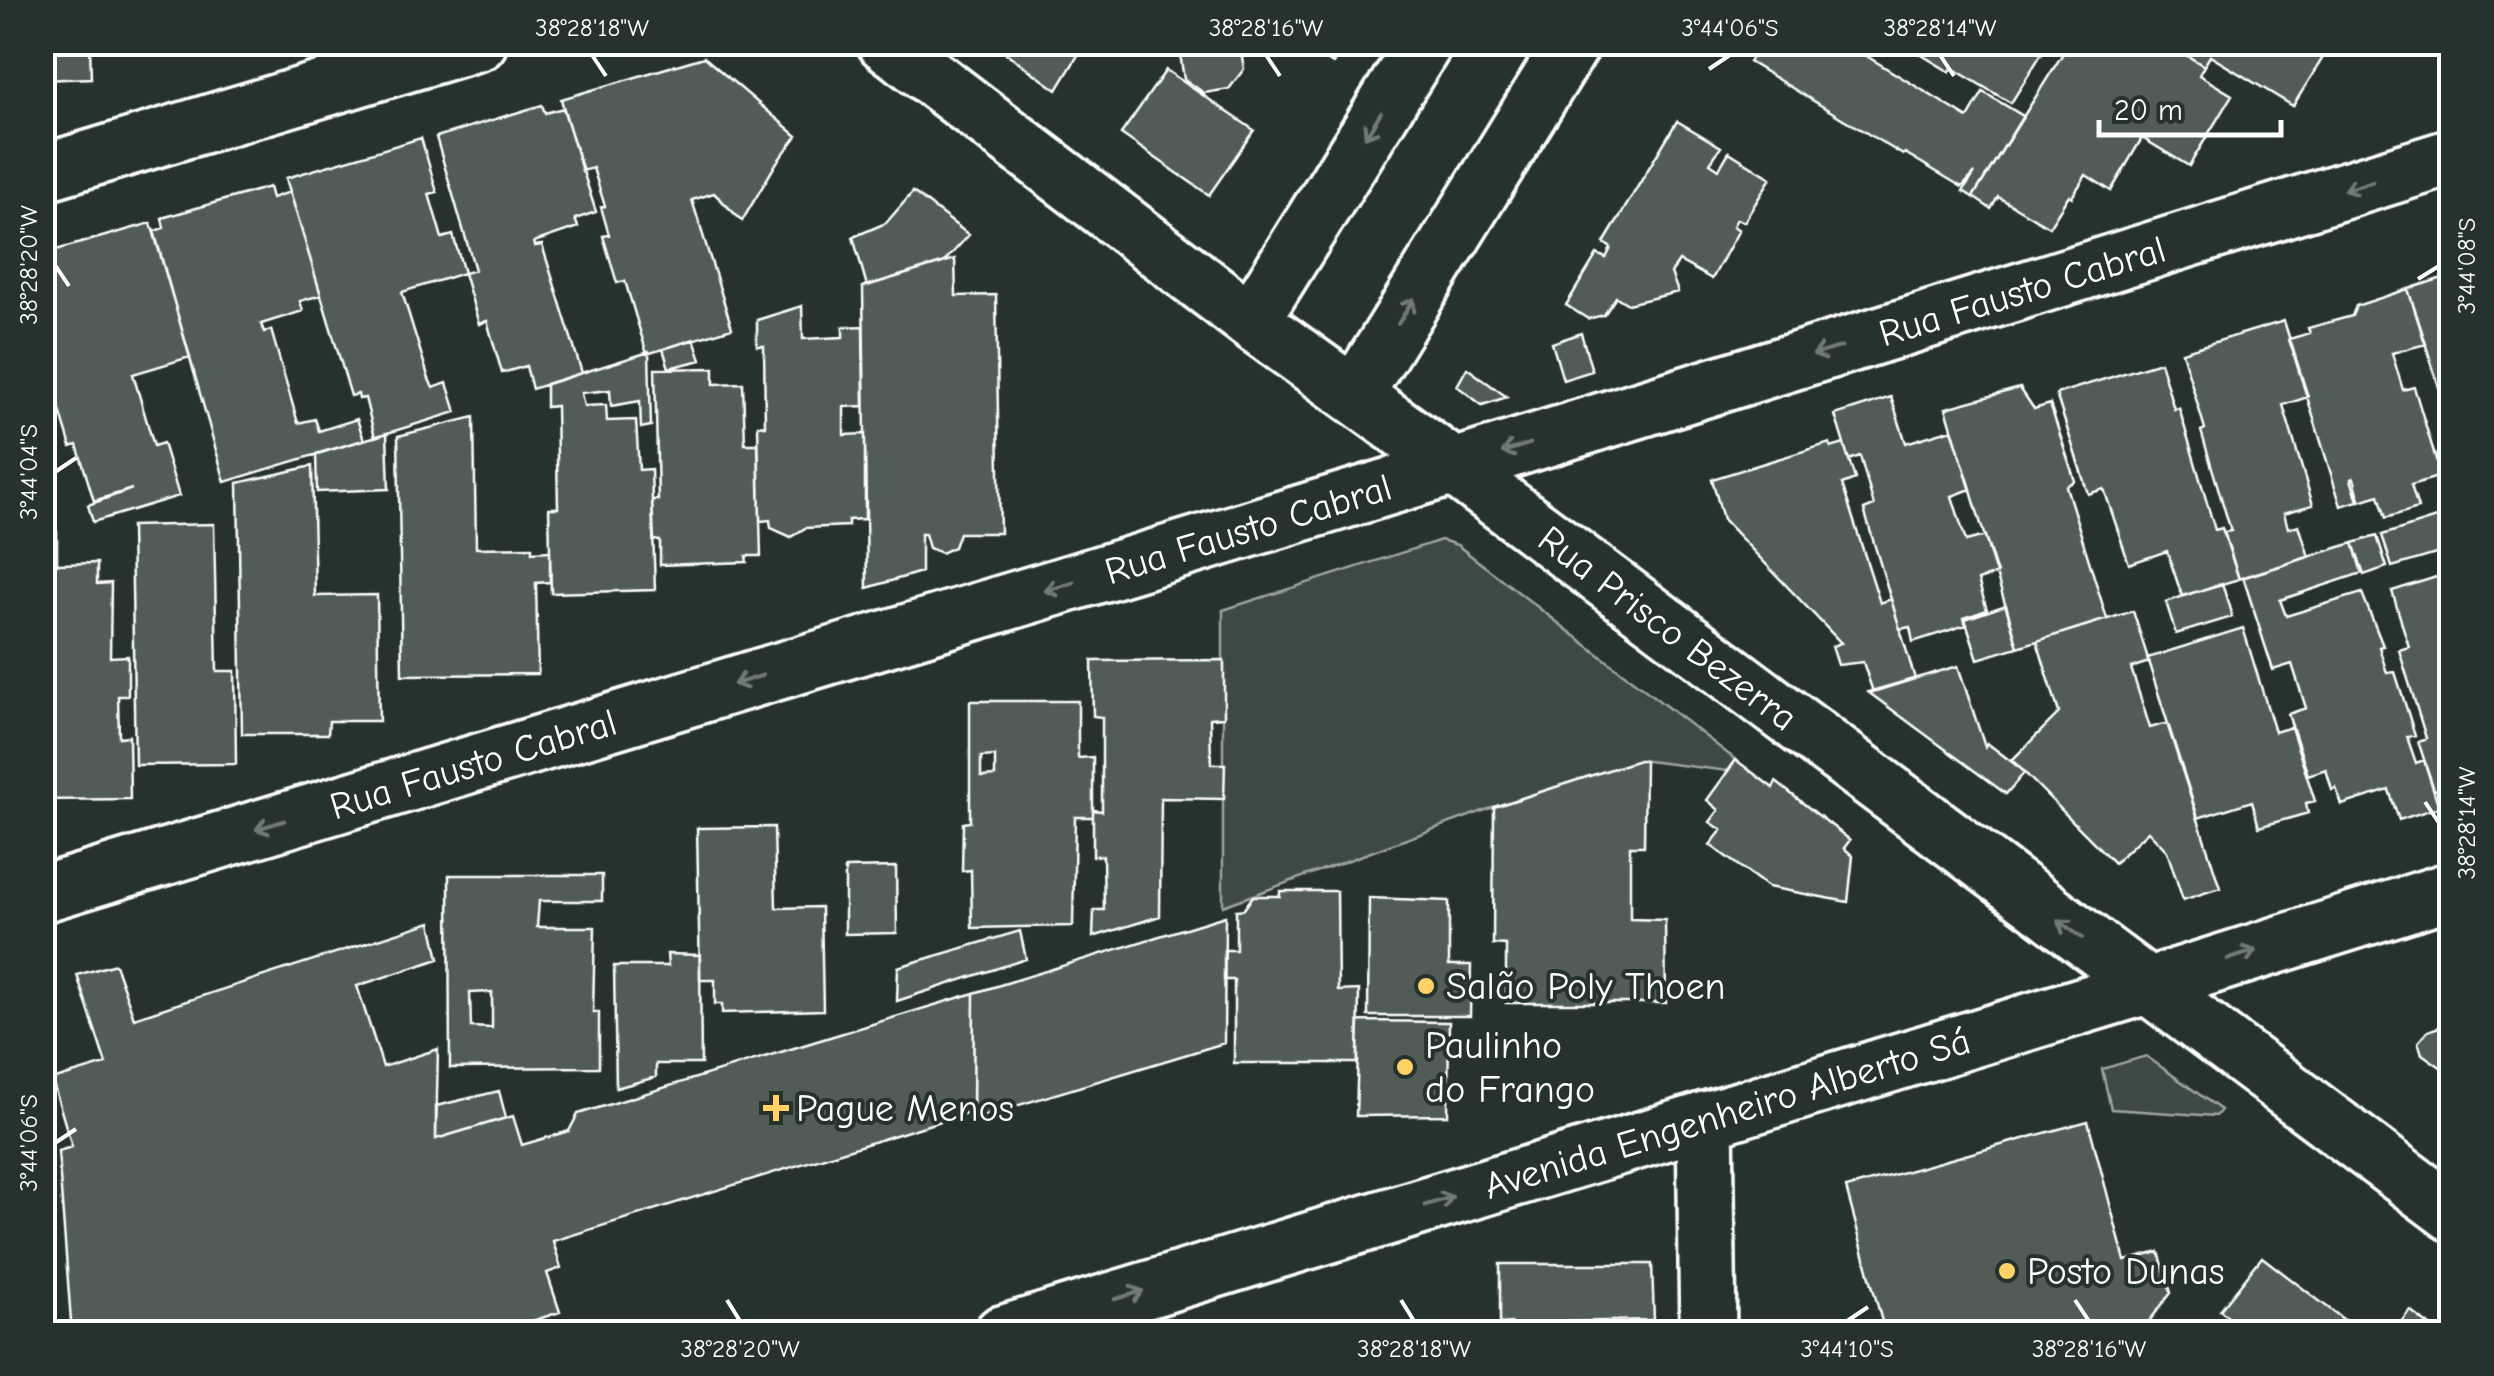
<svg xmlns="http://www.w3.org/2000/svg" width="2494" height="1376" viewBox="0 0 2494 1376" font-family="'Comic Neue',sans-serif">
<style>
.green{fill:#3e4944;stroke:#9ea4a2;stroke-width:2.5}
.building{fill:#515c57;stroke:#fff;stroke-width:2.5;fill-rule:evenodd}
.lines{fill:none;stroke-linecap:round;stroke-linejoin:round}
.minor-casing{stroke:#fff;stroke-width:62}
.major-casing{stroke:#fff;stroke-width:62}
.minor{stroke:#26332d;stroke-width:55}
.major{stroke:#26332d;stroke-width:55}
.oneway{stroke:#727a76}
.ticks{fill:none;stroke:#fff;stroke-width:4}
.poi-dot{fill:#ffd166;stroke:#26332d;stroke-width:4}
.labels{text-anchor:middle;stroke-width:8;stroke-linejoin:round;paint-order:stroke}
.street-label{font-size:38px;fill:#fff;stroke:#26332d}
.poi-label{font-size:38px;fill:#fff;stroke:#26332d;text-anchor:start}
.neatline{fill:none;stroke:#fff;stroke-width:4}
.ticks-label{font-size:25px;text-anchor:middle;fill:#fff}
</style>
<rect width="100%" height="100%" fill="#26332d"/>
<filter id="ink" filterUnits="userSpaceOnUse"><feTurbulence type="fractalNoise" baseFrequency=".01" numOctaves="2"/><feDisplacementMap in="SourceGraphic" scale="20" xChannelSelector="R" yChannelSelector="G"/><feConvolveMatrix kernelMatrix="1 2 1 2 8 2 1 2 1" color-interpolation-filters="sRGB"/></filter>
<g filter="url(#ink)">
<path class="green" d="M1441,540l16,5 279,215 -8,11 -89,-11 -145,47 -271,99v-296z
M2146,1056l75,54 -5,6 -105,-7 -9,-40z"/>
<path class="building" d="M42,42h78v3h-30l1,33 -49,2z
M120,42h81v4l-82,1z
M1002,42h84l-29,48 -58,-42z
M1188,42l52,2 4,25 -15,20 -25,4 -20,-14 -4,-25z
M1298,42h48l-13,22z
M1761,42h94l3,3 -3,4 113,69 15,-26 40,24 -50,81 -10,-6 12,-18 -13,14 -57,-34 -2,2 -154,-93z
M1900,42h124l18,11 -31,50 -59,-35 -2,4z
M2070,42h95l39,24 -5,9 33,20 -43,71 -47,-28 -31,53 -25,-16 -14,22 -3,-2 -20,32 -51,-30 -7,12 -18,-12z
M2165,42h137l22,14 -31,50 -83,-50 -6,10z
M704,57l93,79 -20,26 -35,59 -28,-28 -22,7 40,128 -85,26 -22,-73 -8,2 -14,-47 6,-1 -8,-28 4,-1 -12,-38 -11,3 -21,-72z
M1166,70l88,60 -45,65 -88,-61z
M542,105l3,8 18,-5 33,104 -21,7 3,8 -44,15 1,4 7,-1 40,128 -50,16 -6,-23 -24,7 -15,-52 -8,3 -15,-51 11,-3 -39,-133z
M1677,121l44,26 -11,16 9,6 10,-17 42,26 -27,44 -7,-3 -4,7 6,4 -27,49 -33,-18 -8,12 7,19 -50,12 -12,-7 -12,18 -16,4 -22,-14 31,-51 9,4 5,-10 -7,-5z
M421,138l16,54 -8,2 13,44 11,-3 11,38 -62,19 27,87 4,9 14,-5 9,29 -81,25 -10,-39 -6,1 -1,-5 -7,2 -65,-218z
M269,187l3,11 18,-6 31,103 -21,6 3,10 -42,13 3,8 7,-2 27,93 17,-4 4,12 38,-12 7,21 -139,42 -71,-251 10,-3 -2,-10z
M913,192l56,43 -26,28 -76,23 -14,-49 33,-14z
M151,223l39,134 -57,17 21,72 9,-3 16,53 -86,26 -5,-17 44,-16 -38,12 -17,-56 -6,2 -29,-97v-96z
M955,259l1,37 40,-1 4,238h-41l-5,14 -13,6 -12,-5 -4,-14h-4v38l-54,16 -4,-301z
M2452,275v153l-44,-139z
M2408,289l18,55 -34,9 11,37 11,-3 27,89 -30,9 7,23 -32,10 -7,-23 -19,6 -6,-23 -3,1 7,22 -17,5 -52,-167 21,-6 -2,-5 44,-12 4,-10z
M802,306l1,33 40,-2v-10l20,-1 1,80 -20,1v28l21,-1v85l-17,1v6l-43,2 -14,9 -20,-9 -1,-8 -10,1 -2,-96 7,1 -1,-80h-7v-26z
M2284,321l24,76 -25,8 30,100 -29,8 4,15 11,-3 10,32 -70,22 -15,-47 7,-1 -30,-100 4,-2 -23,-77z
M1581,333l11,38 -29,9 -11,-37z
M694,339l7,21 -32,8 -6,-19z
M649,352l2,74 -10,2 -1,-27 -29,5 -1,-16 -29,3 3,13 22,-1 1,16 29,-1 3,50 12,-1 4,121 -104,3 -2,-85h9l-2,-102 -10,1v-23z
M2160,362l14,47 5,-1 36,122 7,-2 17,51 -57,17 -15,-45 -38,13 -25,-75 -16,5 -32,-100z
M714,368v16l29,-1 2,61h13l3,112h-15l1,6 -87,3v-24l-6,-1 -2,-40h6l-3,-131z
M1467,368l40,29 -25,8 -25,-19z
M2020,388l14,21 16,-5 25,77 -9,5 41,133 -89,28 -72,-239z
M1891,397l15,46 46,-14 19,60 -19,7 14,45 19,-5 12,38 -19,6 9,30 -23,8 2,7 -53,17 -3,-15 -10,2 -36,-119 10,-4 -14,-50 -11,4 -14,-45z
M474,417l2,131 56,-1v5l18,-1v31l-14,1 2,91 -136,1 -4,-239z
M387,433l2,56 -72,3 -1,-38z
M1830,443l1,5 13,-4 11,35 -13,5 38,119 11,-4 24,80 -42,13 -10,-30 -25,3 -6,-19 9,-3 -118,-124 -11,-40z
M312,466l3,130 62,-1 2,126h-50l-1,13h-86l-4,-251z
M2439,517l11,33 -58,17 -10,-32z
M214,524l3,147h18l1,93 -101,1 -4,-239z
M57,533v31l40,-1v21l14,-1 -1,74 18,-1v40h-10l1,41 10,-1 1,63 -88,1v-263z
M2377,536l10,31 -23,8 -11,-32z
M2353,543l9,30 -82,27 6,16 76,-23 21,53 -4,1 8,26 8,-1 20,63 -8,2 9,26 8,-3 15,47 -40,13 -10,-30 -47,15 -6,-17 -4,2 -6,-21 -18,6 -20,-61 18,-6 -14,-44 -19,6 -30,-93z
M2452,572v213l-18,5 -16,-49 8,-3 -27,-88 10,-3 -17,-56z
M2222,583l10,34 -56,17 -10,-32z
M2006,605l12,42 -40,12 -13,-40z
M2133,611l16,51 -18,6 19,60 17,-5 53,165 -37,12 -16,-49 -19,-20 -34,32 -102,-103 47,-47 -22,-72z
M2243,628l32,104 16,-5 24,74 -9,2 2,10 -49,14 -7,-26 -54,17 -51,-160z
M1224,660v57l-14,1 1,46h14l-1,35 -63,-1 -1,118 -67,21 1,-27h10l-1,-54h-10v-46l9,1v-94l-9,-1 -1,-55z
M1958,666l27,81 2,-4 38,29 -19,22 -138,-102z
M970,701h108v57l15,-1v60h-18l-2,109 -101,2 -1,-58 -9,1 1,-48 7,-1zM995,756v20l-14,1v-20z
M1639,760h6l-1,86h-14v73l35,1 1,83h-160v-58l-13,-1 1,-137z
M1736,760l37,28 3,-6 74,58 -6,8 9,8 -5,46 -80,-15 -58,-42 12,-15 -12,-8 9,-12 -12,-10z
M774,827l2,81 45,-1 2,103 -101,3v-9h-7v-24h-15l-3,-152z
M896,867l1,66 -52,1v-66z
M449,875h153v26h-63l-2,26h58l-2,85h6v55l-149,1zM492,992v36l-21,-1 -1,-34z
M1280,891h57l1,100 21,-1 -1,73h-124v-83h-10v-30h12v-40l8,-1 9,-13h27z
M1369,898l80,3v64h22l-1,51h-102z
M1225,916l-1,127 -251,76 1,-126z
M431,922l8,37 -82,27 26,81 55,-18 -2,90 77,-23 9,29 47,-14 9,-17 396,-121 -1,118 -420,130 8,27 -14,5 13,39 -68,22h-420l-14,-183 14,-4 -20,-67 54,-16 -29,-89 38,-11 19,54z
M1020,931l6,28 -129,42 1,-34z
M667,954l33,1 1,109h-45v13l-40,11 -2,-122h54z
M1359,1021l90,1 -1,93 -92,1z
M2452,1022v53l-30,-21 -4,-12 10,-11z
M499,1091l7,27 -70,21v-33z
M2088,1121l37,140 34,-9 12,41 -31,40 -275,1 19,-5 -38,-141z
M2262,1257l94,72 -4,5h-102l-30,-24z
M1500,1264h152l2,56 -91,2v12h-52v-11l-11,1z
M2410,1310l30,24h-48z"/>
<g class="lines">
<defs>
<path id="minor" d="M885,42l366,279 203,146 998,746
M42,173l437,-131
M1251,321l174,-279
M1355,394l218,-352
M42,894l1412,-427 998,-310
M1705,1120l3,214"/>
<path id="major" d="M1002,1334l1148,-349 302,-95"/>
</defs>
<use href="#minor" class="minor-casing"/>
<use href="#major" class="major-casing"/>
<use href="#minor" class="minor"/>
<use href="#major" class="major"/>
</g>
<defs><path id="oneway-shaft" d="M-6 0H5M1.5-3L5.5 0L1.5 3" fill="none" stroke-width="1.6" stroke-linecap="round" stroke-linejoin="round" transform="scale(2.5)"/></defs>
<g class="oneway">
<use href="#oneway-shaft" transform="translate(1373 125) rotate(122)"/>
<use href="#oneway-shaft" transform="translate(2358 186) rotate(163)"/>
<use href="#oneway-shaft" transform="translate(1406 311) rotate(-58)"/>
<use href="#oneway-shaft" transform="translate(1827 351) rotate(163)"/>
<use href="#oneway-shaft" transform="translate(1516 448) rotate(163)"/>
<use href="#oneway-shaft" transform="translate(1059 587) rotate(163)"/>
<use href="#oneway-shaft" transform="translate(748 680) rotate(163)"/>
<use href="#oneway-shaft" transform="translate(270 825) rotate(163)"/>
<use href="#oneway-shaft" transform="translate(2070 929) rotate(-144)"/>
<use href="#oneway-shaft" transform="translate(2242 955) rotate(-18)"/>
<use href="#oneway-shaft" transform="translate(1439 1201) rotate(-17)"/>
<use href="#oneway-shaft" transform="translate(1129 1295) rotate(-17)"/>
</g>
</g>
<path class="ticks" d="M592,55l14,21M1266,55l14,21M1940,55l14,21M1709,69l21,-14M55,265l14,21M2418,279l21,-13M55,472l21,-14M2425,802l14,21M55,1143l21,-14M727,1300l13,21M1401,1300l13,21M2075,1300l14,21M1847,1321l21,-14"/>
<g class="poi-dot">
<circle cx="1426" cy="986" r="10"/>
<circle cx="1405" cy="1067" r="10"/>
<path d="M771 1093h10v10h10v10h-10v10h-10v-10h-10v-10h10z"/>
<circle cx="2007" cy="1271" r="10"/>
</g>
<g class="labels">
<g class="street-label">
<text transform="translate(2022 291) rotate(-17)" y="13">Rua Fausto Cabral</text>
<text transform="translate(1248 529) rotate(-17)" y="13">Rua Fausto Cabral</text>
<text transform="translate(1668 628) rotate(37)" y="13">Rua Prisco Bezerra</text>
<text transform="translate(473 764) rotate(-17)" y="13">Rua Fausto Cabral</text>
<text transform="translate(1727 1113) rotate(-17)" y="13">Avenida Engenheiro Alberto Sá</text>
</g>
<g class="poi-label">
<text x="1446" y="999">Salão Poly Thoen</text>
<text x="1425" y="1058">Paulinho<tspan x="1425" dy="44">do Frango</tspan></text>
<text x="796" y="1121">Pague Menos</text>
<text x="2027" y="1284">Posto Dunas</text>
</g>
</g>
<rect width="2494" height="1376" fill="none" stroke="#26332d" stroke-width="110"/>
<path d="M2099 120v15h182v-15" fill="none" stroke="#ffffff" stroke-width="5"/>
<text x="2114" y="120" font-size="30" fill="#ffffff" stroke="#26332d" stroke-width="8" paint-order="stroke">20 m</text>
<rect x="55" y="55" width="2384" height="1266" class="neatline"/>
<g class="ticks-label">
<text x="592" y="36">38°28'18"W</text>
<text x="1266" y="36">38°28'16"W</text>
<text x="1730" y="36">3°44'06"S</text>
<text x="1940" y="36">38°28'14"W</text>
<text transform="translate(28 265) rotate(-90)" y="9">38°28'20"W</text>
<text transform="translate(2466 266) rotate(-90)" y="9">3°44'08"S</text>
<text transform="translate(28 472) rotate(-90)" y="9">3°44'04"S</text>
<text transform="translate(2466 823) rotate(-90)" y="9">38°28'14"W</text>
<text transform="translate(28 1143) rotate(-90)" y="9">3°44'06"S</text>
<text x="740" y="1357">38°28'20"W</text>
<text x="1414" y="1357">38°28'18"W</text>
<text x="1847" y="1357">3°44'10"S</text>
<text x="2089" y="1357">38°28'16"W</text>
</g>
</svg>
